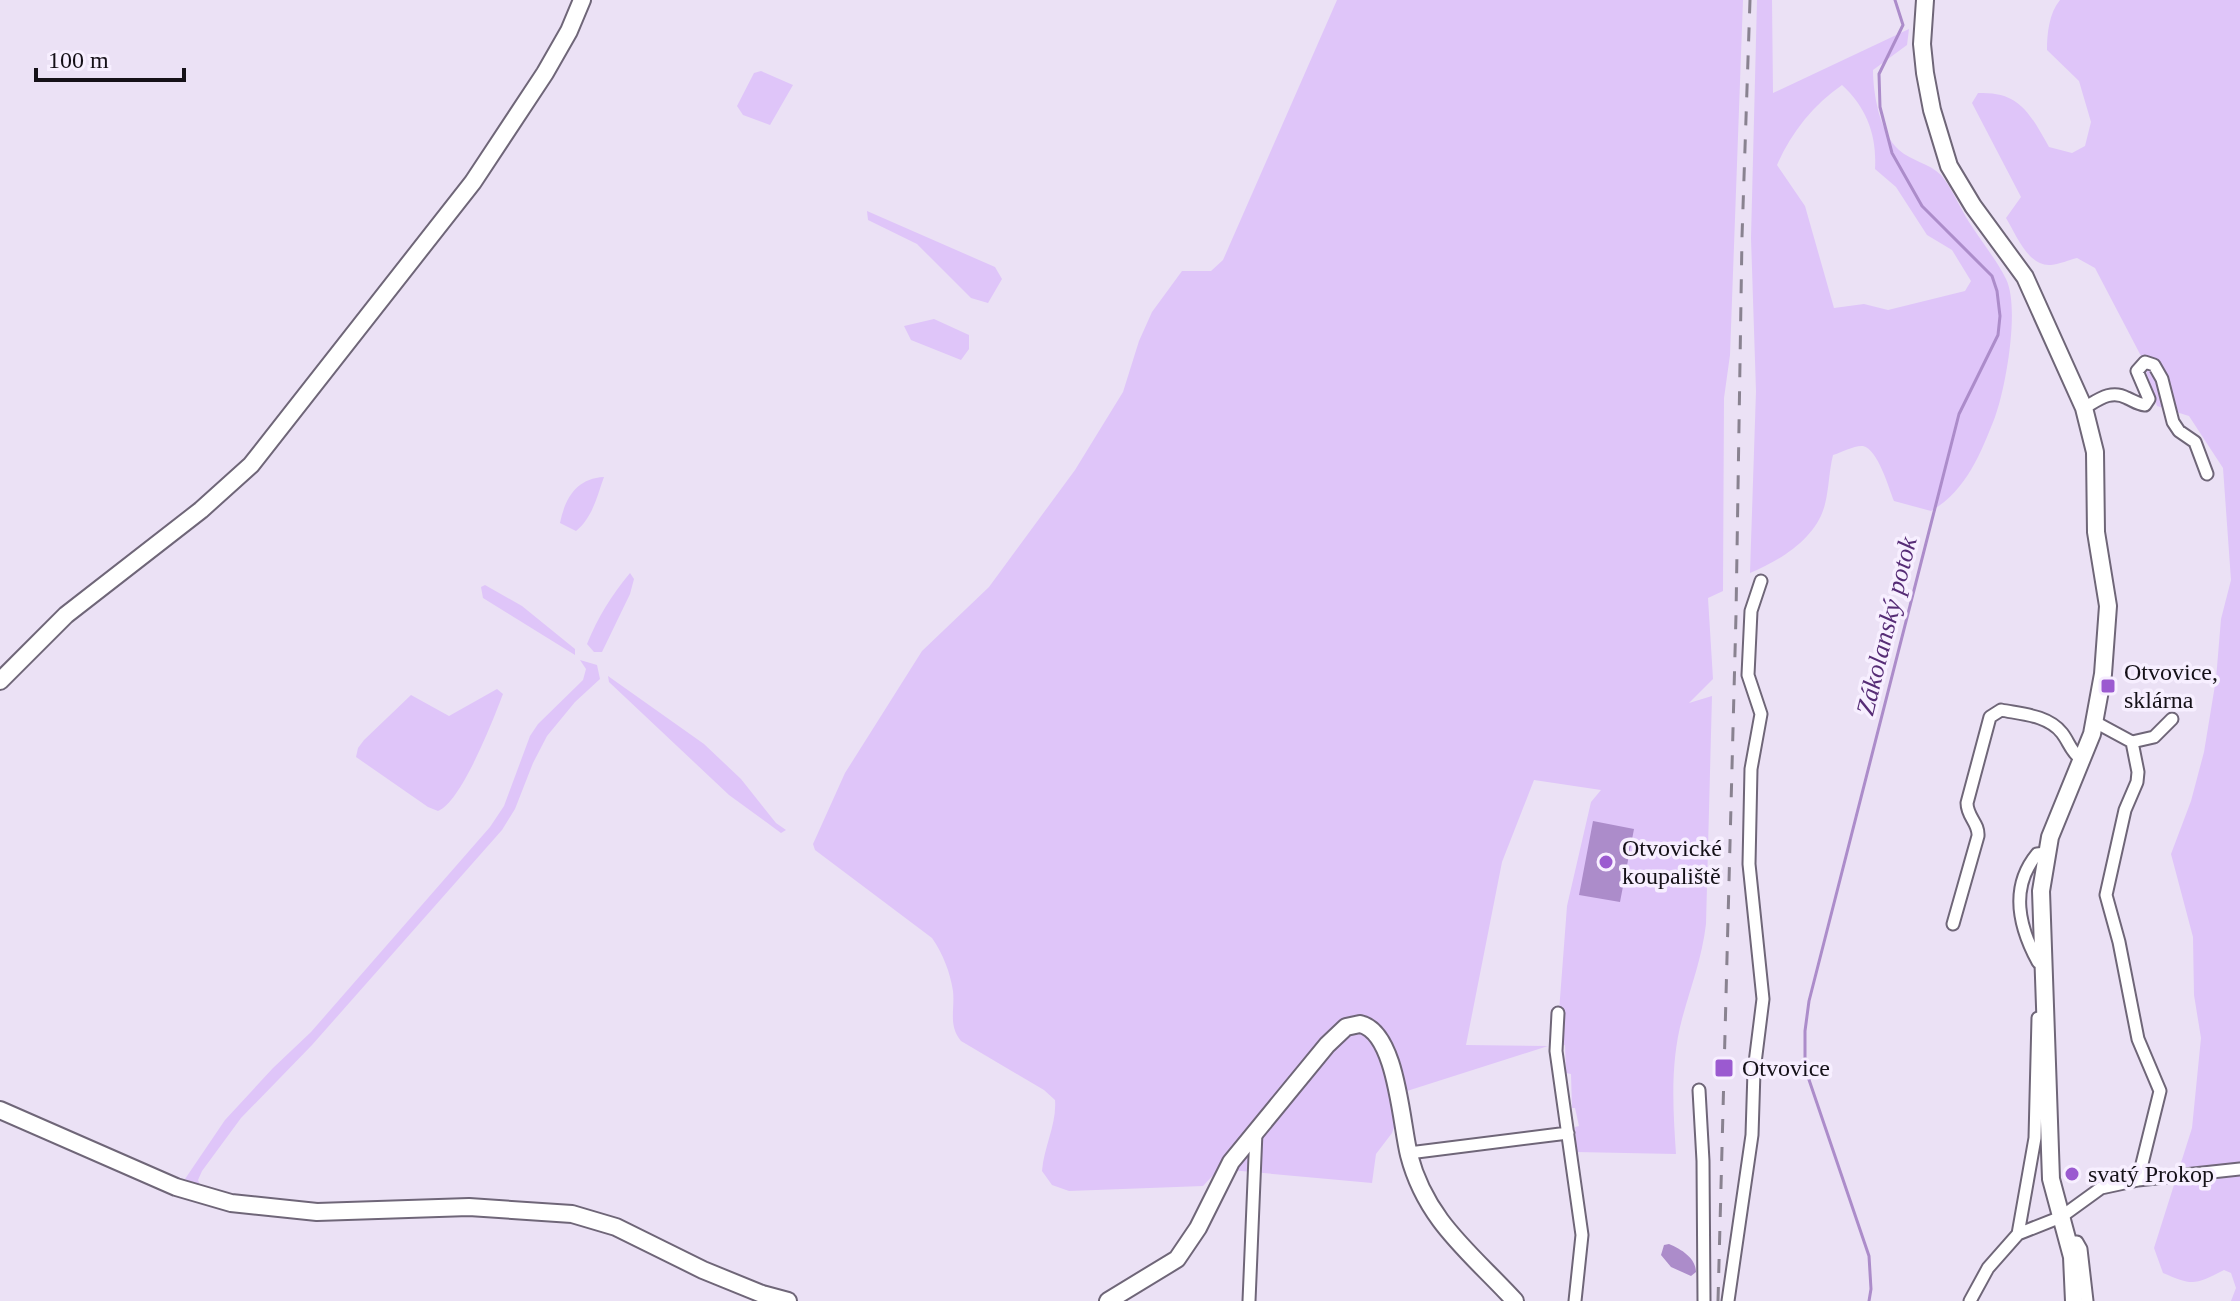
<svg xmlns="http://www.w3.org/2000/svg" width="2240" height="1301" viewBox="0 0 2240 1301" font-family="'Times New Roman',serif">
<style>
.green{fill:#dfc5f9;fill-rule:evenodd}
.water{fill:#ac8cca}
.lines{fill:none;stroke-linecap:round;stroke-linejoin:round}
.stream{stroke:#ac8cca;stroke-width:3}
.street-casing{stroke:#6f6678;stroke-width:15}
.secondary-casing{stroke:#6f6678;stroke-width:20}
.street{stroke:#fff;stroke-width:11}
.secondary{stroke:#fff;stroke-width:16}
.rail{stroke:#898290;stroke-width:3;stroke-dasharray:14 14;stroke-linecap:butt}
.poi-dot{fill:#9b5ad0;stroke:#f7efff;stroke-width:3}
.labels{text-anchor:middle;stroke-width:7;stroke-linejoin:round;paint-order:stroke}
.poi-label{font-size:24px;fill:#151118;stroke:#f7efff;text-anchor:start}
.water-label{font-size:26px;font-style:italic;fill:#562c76;stroke:#f7efff}
</style>
<rect width="100%" height="100%" fill="#ebe1f5"/>
<path class="green" d="M1337,0h406l-13,355 -6,43 -1,193 -15,7 5,81 -24,24 23,-7 -6,228c-4,34 -15,62 -24,95 -12,45 -9,89 -6,135l-100,-2 -1,-25 4,-1 -4,-18h-3l-1,-34 -5,-1 -1,-28 -5,1 -2,-21 9,-119 24,-104 10,-12 -67,-10 -32,82 -36,183 82,1 -141,45 -15,42 -16,21 -4,29 -153,-14 -16,17 -134,5 -17,-6 -10,-14c2,-25 15,-47 13,-71l-11,-10 -83,-49c-13,-16 -6,-31 -8,-50 -3,-19 -10,-37 -21,-53l-117,-88 -2,-6 32,-71 77,-122 67,-64 86,-117 48,-78 16,-51 13,-29 30,-41h29l12,-11z
M1757,0h15l1,93 136,-64 -2,16 -34,25c0,24 7,63 26,80 12,11 30,13 42,25 11,13 19,33 28,47 12,19 27,37 37,57 14,28 0,108 -11,138 -14,36 -29,74 -64,94l-37,-10c-5,-12 -16,-52 -31,-55 -8,-1 -21,6 -30,9 -4,16 -4,33 -8,49 -8,34 -44,56 -75,69l6,-182 -5,-153zM1842,85c25,23 35,51 33,84l21,18 31,48 25,15 19,31 -6,10 -77,19 -24,-6 -30,4 -29,-102 -28,-41c14,-32 36,-60 65,-80z
M2060,0h180v1301h-9l5,-13 -5,-15 -7,-3c-29,15 -31,16 -61,3l-9,-25 38,-120 9,-90 -7,-43 -1,-58 -22,-83 20,-53 13,-49 12,-73 5,-60 10,-39 -8,-112 -34,-52 -32,-10 -16,-50 -46,-88 -18,-10c-8,2 -17,6 -26,7 -23,2 -35,-31 -45,-47l15,-21 -49,-94 6,-10c42,-2 52,21 71,54l23,6 13,-7 6,-24 -12,-41 -32,-31c0,-16 2,-37 13,-50z
M761,71l32,14 -23,40 -27,-10 -6,-9 17,-33z
M867,211l128,56 7,12 -14,24 -17,-5 -54,-54 -49,-24z
M934,319l35,16v14l-8,11 -50,-20 -7,-14z
M604,477c-7,19 -11,40 -28,54l-16,-8c5,-25 17,-45 44,-46z
M630,573l4,6 -4,15 -28,58h-8l-7,-8c11,-27 24,-48 43,-71z
M485,585l37,21 53,43v6l-92,-57 -2,-11z
M580,660l17,5 3,14 -25,23 -28,34 -14,27 -18,46 -13,21 -190,215 -71,73 -39,53 -4,9 2,5 -15,-6 40,-59 48,-52 38,-36 179,-205 14,-21 26,-70 8,-12 45,-44 3,-11z
M608,676l96,68 37,35 35,44 10,7 -5,3 -52,-38 -120,-113z
M497,689l6,5c-9,24 -42,109 -65,117l-10,-4 -72,-50 2,-9 6,-8 47,-45 38,21z"/>
<path class="water" d="M1593,821l41,8 -14,73 -41,-7z
M1669,1244c12,5 27,14 27,28l-5,4 -20,-9 -10,-12 3,-10z"/>
<g class="lines">
<path class="stream" d="M1869,1301l2,-12 -2,-33 -64,-188v-37l4,-30 150,-587 39,-79 2,-19 -3,-25 -5,-15 -70,-70 -30,-53 -12,-46 -1,-33 24,-49 -8,-25"/>
<defs>
<path id="street" d="M2084,408c14,-8 27,-19 43,-10 7,3 10,6 18,7l4,-6 -12,-28 8,-9 9,3 8,14 11,43 6,9 16,11 12,32
M2132,742l22,-5 18,-18
M1953,924l25,-88c1,-13 -11,-19 -11,-33l23,-86 11,-7c20,4 47,5 61,23 7,9 9,19 19,26
M2038,962c-19,-35 -29,-74 -1,-108l9,-1
M1558,1013l-2,38 26,184 -7,66
M1699,1090l4,71 1,140
M1409,1153l159,-20
M2138,1180l102,-11
M2018,1234l43,-17 40,-29 37,-8 22,-89 -22,-52 -19,-97 -13,-47 19,-85 12,-28 1,-10 -6,-30 -37,-20
M2069,1242h8l4,7 6,52
M1249,1301l7,-169
M1728,1301l24,-166 2,-64 9,-72 -14,-135 2,-95 10,-55 -13,-39 3,-64 10,-30
M1970,1301l18,-33 30,-34 17,-96 3,-120"/>
<path id="secondary" d="M1925,0l-3,44 3,29 7,37 17,56 24,40 52,71 59,131 11,44 1,80 12,74 -5,68 -11,60 -42,103 -9,54 10,288 21,78 2,44
M0,681l66,-66 135,-105 50,-45 222,-283 72,-109 24,-42 13,-31
M0,1110l176,77 55,16 86,9 152,-5 103,7 44,13 87,43 59,24 26,7
M1108,1301l69,-42 21,-31 33,-66 96,-117 19,-18 14,-3c37,8 41,100 49,131 17,66 62,98 106,146"/>
</defs>
<use href="#street" class="street-casing"/>
<use href="#secondary" class="secondary-casing"/>
<use href="#street" class="street"/>
<use href="#secondary" class="secondary"/>
<path class="rail" d="M1718,1301l18,-686 6,-378 8,-237"/>
</g>
<g class="poi-dot">
<rect x="2100" y="678" width="16" height="16" rx="4"/>
<circle cx="1606" cy="862" r="8"/>
<rect x="1714" y="1058" width="20" height="20" rx="4"/>
<circle cx="2072" cy="1174" r="8"/>
</g>
<g class="labels">
<g class="poi-label">
<text x="2124" y="680">Otvovice,<tspan x="2124" dy="28">sklárna</tspan></text>
<text x="1622" y="856">Otvovické<tspan x="1622" dy="28">koupaliště</tspan></text>
<text x="1742" y="1076">Otvovice</text>
<text x="2088" y="1182">svatý Prokop</text>
</g>
<g class="water-label">
<text transform="translate(1886 626) rotate(-76)" y="9">Zákolanský potok</text>
</g>
</g>
<path d="M36 68v12h148v-12" fill="none" stroke="#151118" stroke-width="4"/>
<text x="48" y="68" font-size="24" fill="#151118" stroke="#f7efff" stroke-width="6" paint-order="stroke">100 m</text>
</svg>
